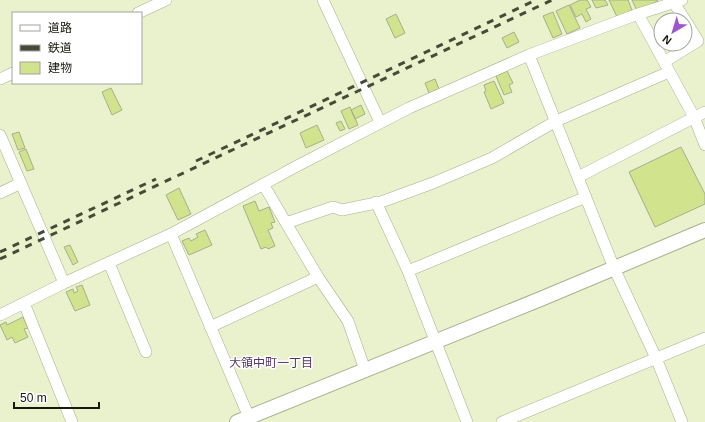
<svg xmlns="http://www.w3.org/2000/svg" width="705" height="422" viewBox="0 0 705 422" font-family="Arial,'Noto Sans JP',sans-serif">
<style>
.building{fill:#d2e38d;stroke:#a6ae8c}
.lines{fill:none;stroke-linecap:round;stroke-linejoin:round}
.minor-casing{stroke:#a8b08d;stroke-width:12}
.tertiary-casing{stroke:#a8b08d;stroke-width:16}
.minor{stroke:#fff;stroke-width:11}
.tertiary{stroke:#fff;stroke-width:14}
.rail{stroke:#464b38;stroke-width:3;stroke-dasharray:7 7;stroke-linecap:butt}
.labels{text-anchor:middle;stroke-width:3;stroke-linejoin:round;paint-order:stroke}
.neighbourhood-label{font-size:12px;fill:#57356e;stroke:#fff}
</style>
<rect width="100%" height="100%" fill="#e9f2cd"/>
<path class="building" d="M580,0h7l4,7 -5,2 5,10 -5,3 -4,-8 -6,3 -6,-12z
M592,0h13l3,5 -12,3z
M609,0h19l4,10 -15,7z
M632,0h25l1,1 -21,10z
M569,5l11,23 -13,6 -11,-23z
M553,12l9,22 -9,4 -10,-22z
M396,14l9,19 -10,5 -9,-19z
M514,32l5,10 -12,6 -5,-10z
M507,71l6,12 -4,2 3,7 -8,3 -8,-19z
M435,79l4,10 -10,4 -4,-10z
M494,81l10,22 -13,6 -7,-17 2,-1 -2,-6z
M111,88l11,22 -10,5 -10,-23z
M361,105l4,9 -10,5 -4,-9z
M350,107l8,18 -9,4 -8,-18z
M341,121l4,8 -5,2 -4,-8z
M317,125l7,15 -18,8 -6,-15z
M19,132l6,16 -7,2 -6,-16z
M681,147l24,47v10l-50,23 -26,-55z
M26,149l8,20 -7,2 -8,-19z
M179,188l12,26 -13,6 -12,-25z
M255,201l4,10 10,-4 6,15 -4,1 2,5 -5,2 7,16 -7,3 -2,-2 -5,2 -18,-43z
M205,230l7,15 -23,10 -7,-14 7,-3 2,3 7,-4 -2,-3z
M70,245l8,17 -5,3 -9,-18z
M82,285l8,20 -15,6 -9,-19 7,-3 1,4 4,-2 -2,-4z
M23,317l5,11 -4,1 4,8 -13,6 -3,-6 -5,3 -7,-15 6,-3 1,3z"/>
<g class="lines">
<defs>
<path id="minor" d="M323,0l57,122
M674,3l11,17
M138,13l28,-13
M638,14l56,103 11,28
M529,55l85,213 42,90 26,64
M664,62l34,-21 -13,-21
M0,79l13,-6
M0,135l64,148
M578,177l127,-65
M0,193l21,-10
M376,202l32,69
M286,223l47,-16 9,3 39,-8 52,-19 59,-25 64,-37 113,-49
M171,234l80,188
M109,263l37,89
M318,277l30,44 17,49
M24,303l48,119
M0,315l64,-32 107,-49 126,-68 112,-58 120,-53 109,-41 44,-14
M210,327l108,-50 -55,-93
M467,422l-59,-151 178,-74
M502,422l203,-84"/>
<path id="tertiary" d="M237,422l306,-124 162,-68"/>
</defs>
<use href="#minor" class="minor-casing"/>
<use href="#tertiary" class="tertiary-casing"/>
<use href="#minor" class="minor"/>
<use href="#tertiary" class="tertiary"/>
<path class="rail" d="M196,161l340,-161
M0,252l156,-73
M0,259l552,-259"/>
</g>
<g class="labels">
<g class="neighbourhood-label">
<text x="271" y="367">大領中町一丁目</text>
</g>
</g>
<rect x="12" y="12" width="130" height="72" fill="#ffffff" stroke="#a2a39e"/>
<rect x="20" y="25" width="20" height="6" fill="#ffffff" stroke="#a2a39e"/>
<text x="48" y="32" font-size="12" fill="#16190c">道路</text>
<rect x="20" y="45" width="20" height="6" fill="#464b38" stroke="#a2a39e"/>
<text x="48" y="52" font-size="12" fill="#16190c">鉄道</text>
<rect x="20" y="62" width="20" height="12" fill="#d2e38d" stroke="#a2a39e"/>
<text x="48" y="72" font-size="12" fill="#16190c">建物</text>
<g transform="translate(673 32) rotate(218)"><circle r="19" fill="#ffffff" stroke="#a2a39e"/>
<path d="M0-3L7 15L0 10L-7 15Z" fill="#9f58cc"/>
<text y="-6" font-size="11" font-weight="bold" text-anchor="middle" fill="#16190c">N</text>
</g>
<path d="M14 402v6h85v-6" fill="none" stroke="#16190c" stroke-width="2"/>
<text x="20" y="402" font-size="12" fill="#16190c" stroke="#ffffff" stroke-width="3" paint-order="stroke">50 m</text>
</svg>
